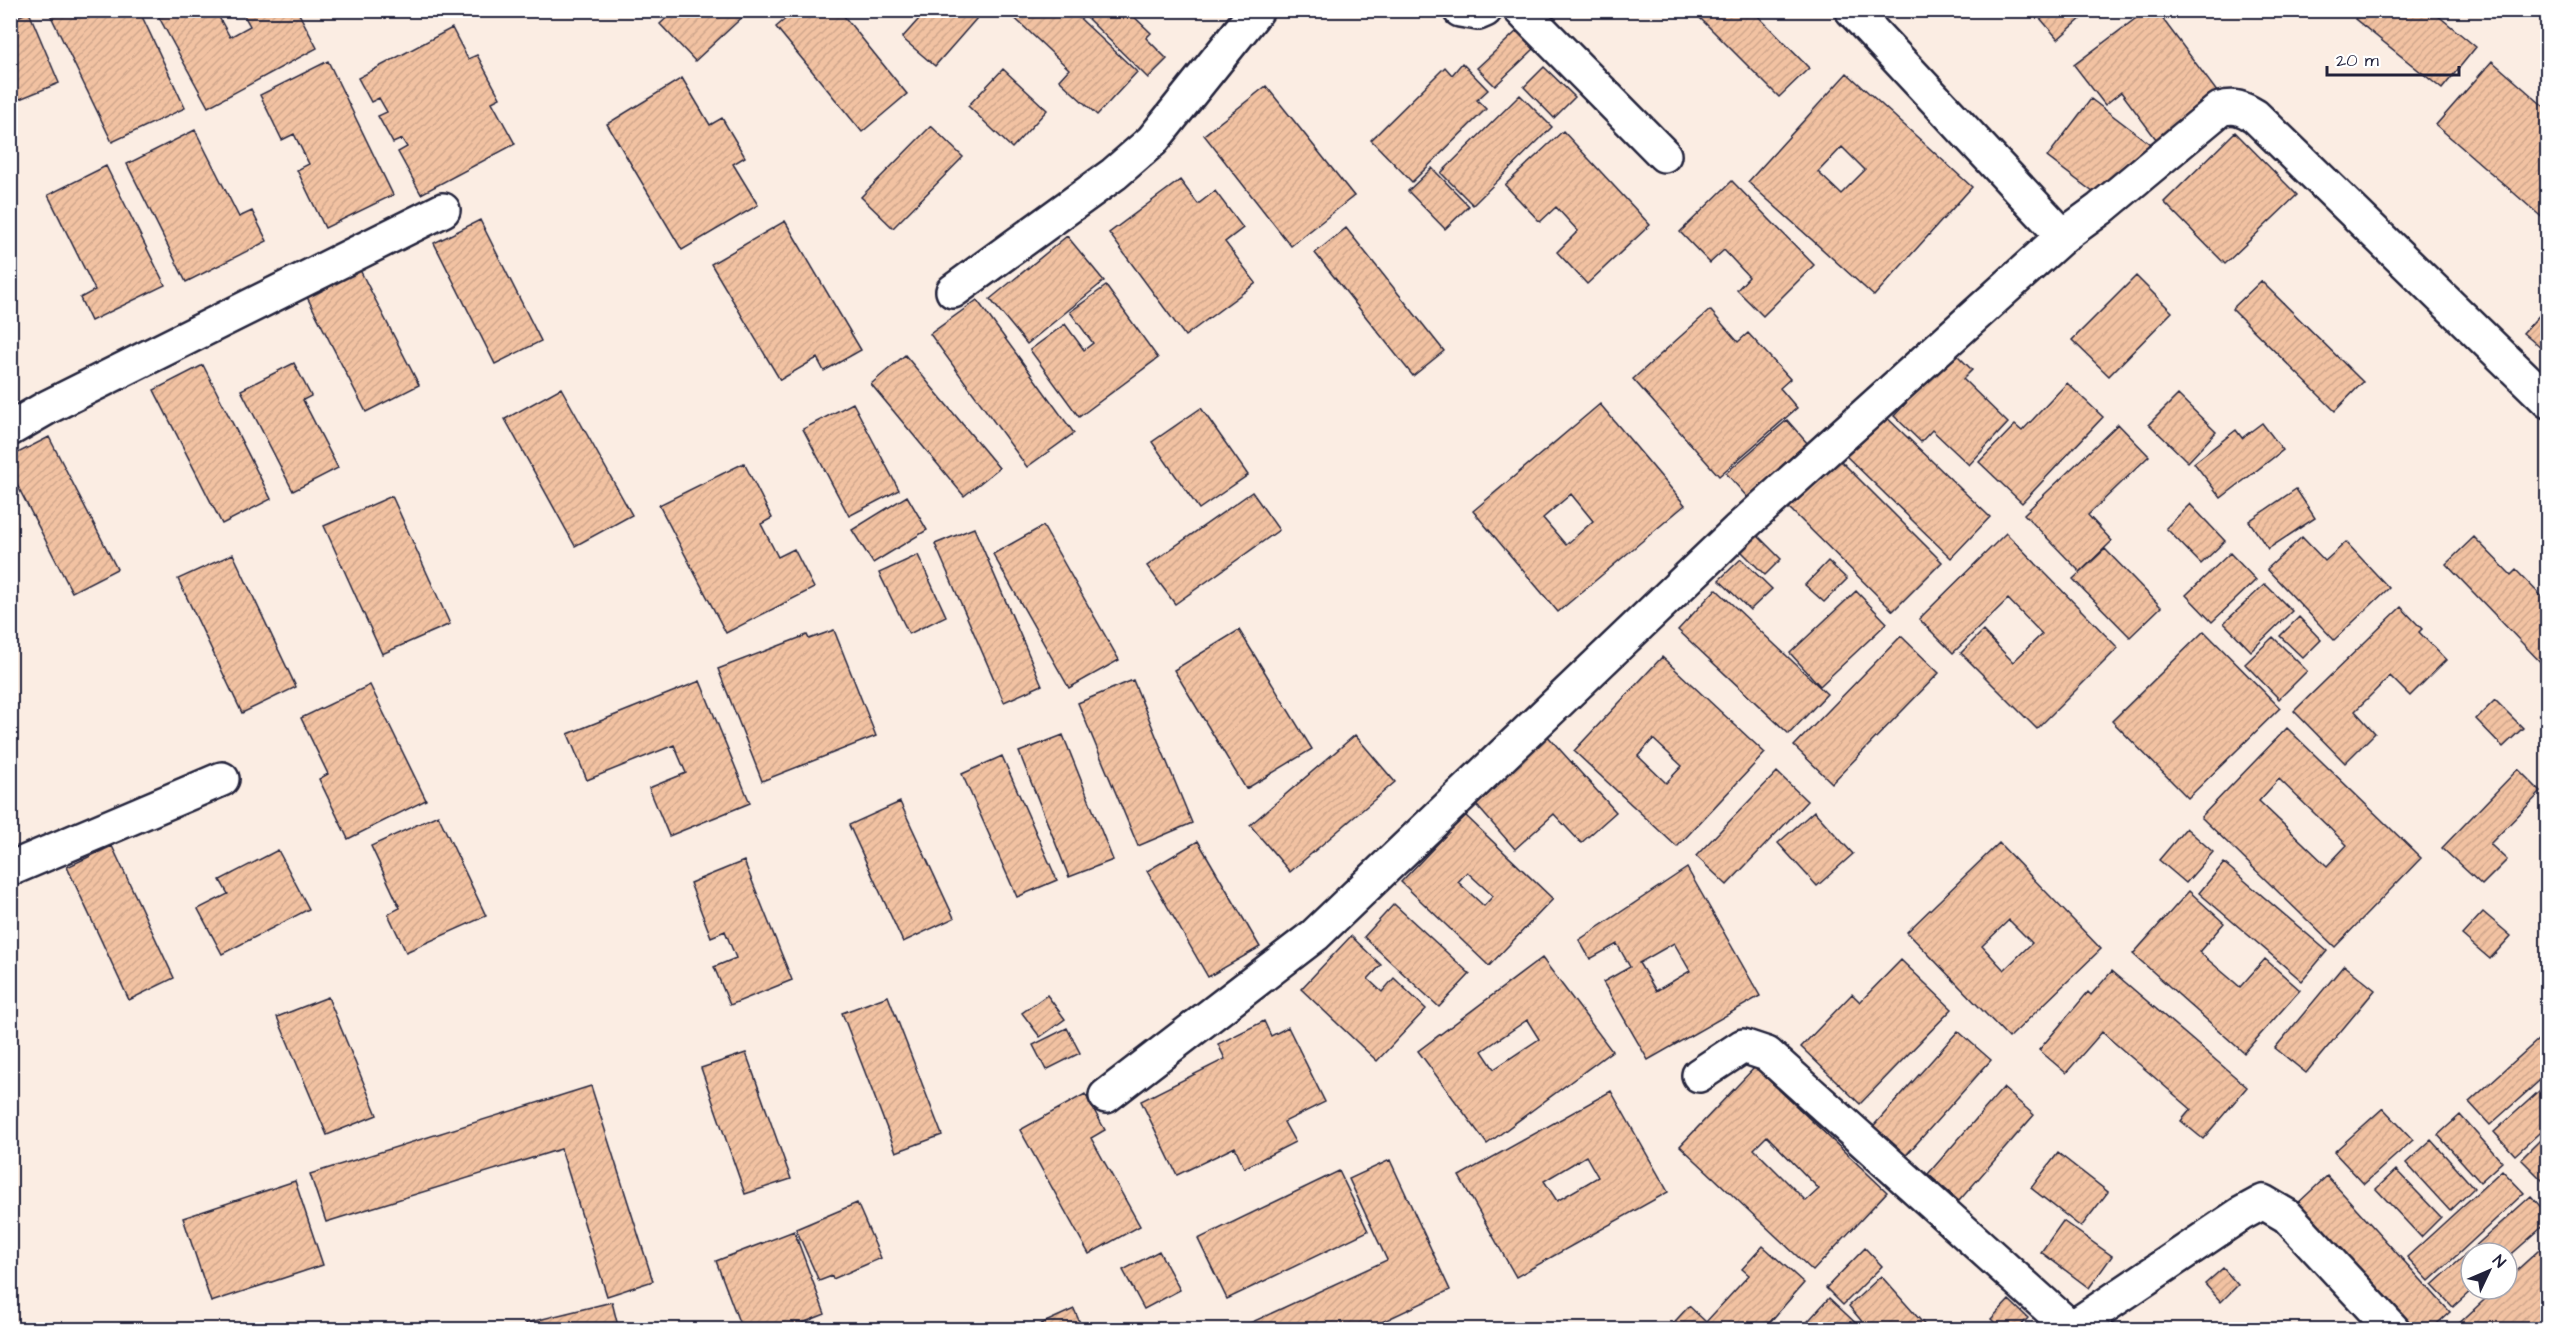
<svg xmlns="http://www.w3.org/2000/svg" width="2558" height="1340" viewBox="0 0 2558 1340" font-family="'Architects Daughter',sans-serif">
<style>
.building{fill:url(#building-hatch);stroke:#22223b;stroke-width:1.5;fill-rule:evenodd}
.lines{fill:none;stroke-linecap:round;stroke-linejoin:round}
.street-casing{stroke:#22223b;stroke-width:38}
.street{stroke:#fff;stroke-width:33}
</style>
<defs>
<pattern id="building-hatch" width="6" height="6" patternUnits="userSpaceOnUse" patternTransform="scale(1.5)"><rect width="6" height="6" fill="#f2c2a2"/><path d="M-1 1l2-2M0 6l6-6M5 7l2-2" fill="none" stroke="#cfa68c"/></pattern>
</defs>
<rect width="100%" height="100%" fill="#fbede3"/>
<filter id="ink" filterUnits="userSpaceOnUse"><feTurbulence type="fractalNoise" baseFrequency=".0167" numOctaves="2"/><feDisplacementMap in="SourceGraphic" scale="12" xChannelSelector="R" yChannelSelector="G"/><feConvolveMatrix kernelMatrix="1 2 1 2 8 2 1 2 1" color-interpolation-filters="sRGB"/></filter>
<g filter="url(#ink)">
<path class="building" d="M48,10h91l46,98 -73,34z
M155,10h60l15,27 20,-11 -9,-16h56l20,38 -109,59z
M675,10h75l-55,51 -35,-37z
M796,10h43l68,84 -45,38 -86,-105z
M927,10h57l-49,56 -33,-28z
M1006,10h65l66,62 -40,43 -38,-35 10,-11z
M1079,10h48l24,23 -5,5 21,21 -19,19z
M1692,10h60l57,58 -30,29z
M2033,10h58l-33,29z
M2147,10h9l62,83 -62,46 -35,-47 -16,13 -31,-40z
M2361,10h70l45,37 -34,42 -87,-70z
M29,12l30,71 -49,20v-83z
M452,28l16,31 9,-4 23,43 -8,4 23,42 -94,50 -23,-42 9,-5 -5,-8 -9,4 -15,-27 9,-4 -8,-14 -8,4 -13,-24z
M1517,31l17,18 -39,37 -18,-18z
M328,61l65,134 -68,33 -28,-58 12,-6 -15,-30 -12,6 -22,-45z
M2492,61l56,49 -2,111 -110,-96z
M1462,63l26,27 -11,10 9,9 -74,73 -41,-42 74,-73 7,8z
M1544,67l31,30 -21,21 -30,-31z
M1003,69l44,41 -35,38 -44,-42z
M1847,73l125,114 -98,109 -126,-114zM1842,147l23,23 -24,24 -23,-22z
M682,78l28,47 12,-7 23,39 -12,7 25,41 -76,45 -75,-126z
M1266,86l88,110 -63,50 -87,-111z
M1520,95l32,32 -79,78 -32,-32z
M2091,99l59,45 -44,58 -59,-45z
M931,126l32,31 -70,71 -32,-31z
M195,130l44,87 13,-6 15,30 -81,41 -59,-118z
M1563,131l87,94 -63,59 -30,-32 21,-21 -22,-24 -16,15 -35,-37z
M2235,132l62,63 -72,69 -61,-62z
M106,166l59,119 -74,36 -11,-23 15,-8 -47,-95z
M1432,168l37,38 -24,23 -37,-38z
M1180,180l18,24 17,-13 28,37 -18,14 31,41 -71,53 -76,-103z
M1732,181l82,84 -51,51 -26,-26 12,-13 -25,-27 -14,13 -30,-31z
M480,220l61,121 -46,23 -61,-121z
M785,221l76,129 -37,21 -7,-13 -37,22 -69,-116z
M1346,228l98,123 -31,25 -98,-123z
M1067,236l37,45 -77,63 -37,-45z
M359,268l60,117 -53,27 -60,-117z
M2136,276l36,36 -63,64 -37,-36z
M2261,281l102,101 -28,29 -103,-102z
M1106,286l52,72 -79,59 -49,-67 35,-26 19,26 9,-7 -23,-31z
M977,300l97,133 -47,34 -97,-133z
M2548,306v48l-25,-21z
M1710,310l28,32 10,-9 42,46 -10,9 17,20 -78,68 -86,-97z
M1956,354l16,16 -9,9 45,44 -39,42 -37,-35 -11,12 -27,-26 12,-13 -3,-3z
M905,355l94,113 -35,28 -93,-112z
M294,363l17,33 -8,4 35,68 -45,23 -52,-101z
M203,365l68,134 -49,25 -68,-134z
M2067,383l36,34 -81,86 -43,-41 36,-37 7,6z
M561,388l71,127 -57,31 -70,-127z
M2178,395l38,37 -28,30 -39,-38z
M853,403l46,87 -50,26 -46,-87z
M1600,404l85,101 -127,107 -85,-101zM1571,494l22,27 -27,24 -23,-27z
M1201,408l47,67 -49,34 -47,-67z
M1879,410l111,107 -39,41 -111,-108z
M1787,420l21,24 -60,54 -22,-25z
M2262,423l21,27 -62,48 -27,-35 42,-33 6,8z
M2118,424l31,32 -61,59 24,26 -32,31 -56,-58z
M49,437l68,132 -45,23 -62,-121v-14z
M1833,453l109,109 -49,49 -109,-108z
M744,463l28,55 -11,6 17,33 16,-8 20,39 -88,45 -67,-128z
M2296,489l19,29 -47,31 -19,-28z
M1252,492l27,38 -104,74 -28,-38z
M392,496l58,128 -68,30 -58,-128z
M907,496l20,34 -54,33 -21,-33z
M2190,504l35,37 -24,23 -35,-36z
M1043,526l76,134 -50,28 -76,-134z
M974,528l68,157 -38,17 -69,-158z
M2006,533l112,115 -81,81 -76,-76 22,-22 30,31 29,-28 -34,-35 -55,54 -34,-34z
M1756,534l25,25 -16,16 -25,-25z
M2302,537l23,24 21,-19 43,46 -55,52 -67,-71z
M2474,537l37,38 5,-5 32,33v67l-102,-106z
M2105,549l56,58 -31,30 -57,-58z
M2230,553l26,27 -44,42 -26,-27z
M233,554l63,133 -54,26 -64,-134z
M918,555l28,61 -37,18 -30,-61z
M1741,559l31,30 -22,21 -31,-30z
M1828,561l19,18 -23,23 -19,-17z
M2265,584l27,27 -41,40 -27,-28z
M1716,589l111,105 -38,40 -111,-104z
M1856,591l31,32 -67,63 -30,-33z
M2401,607l21,22 -3,3 27,28 -36,36 -20,-20 -35,35 20,22 -30,30 -51,-52z
M2299,617l22,23 -18,18 -23,-22z
M834,630l42,106 -114,45 -44,-112 89,-34 2,4z
M1239,630l73,119 -66,40 -72,-119z
M2204,631l76,77 -92,90 -76,-77z
M1901,636l38,37 -107,110 -38,-37z
M2273,637l34,34 -28,28 -34,-35z
M1662,657l103,96 -88,94 -103,-96zM1653,739l29,27 -16,17 -28,-27z
M1133,680l59,143 -54,23 -60,-143z
M700,681l50,122 -81,33 -20,-48 37,-15 -12,-28 -87,35 -19,-46z
M370,685l56,115 -78,39 -29,-60 9,-5 -27,-56z
M2495,700l28,28 -20,19 -27,-28z
M2287,728l134,130 -86,89 -134,-130zM2279,779l68,66 -20,21 -68,-65z
M1545,733l71,79 -35,31 -27,-29 -39,35 -44,-50z
M1063,735l50,125 -44,17 -50,-125z
M1355,735l40,47 -105,90 -40,-47z
M1002,756l55,124 -40,17 -55,-123z
M2518,769l23,23 -51,52 17,16 -25,25 -40,-37z
M1777,772l30,29 -80,84 -31,-29z
M900,802l54,116 -51,24 -54,-117z
M1814,811l39,43 -36,32 -39,-43z
M438,815l48,101 -80,36 -18,-38 12,-6 -29,-62z
M1465,815l88,84 -64,67 -88,-84zM1467,872l26,24 -9,10 -26,-24z
M2186,828l27,24 -27,31 -27,-23z
M1198,841l62,106 -52,30 -61,-106z
M1999,843l102,106 -92,89 -102,-106zM2009,920l23,23 -28,27 -22,-24z
M112,846l62,132 -45,22 -62,-133z
M278,850l31,59 -87,45 -24,-45 30,-15 -8,-14z
M744,861l48,119 -62,25 -16,-38 22,-9 -11,-27 -14,6 -21,-54z
M2224,863l103,88 -25,30 -103,-88z
M1687,868l73,128 -112,64 -45,-78 27,-15 -13,-23 -27,15 -11,-19zM1674,943l16,28 -34,20 -17,-28z
M2189,891l35,32 -25,29 41,35 25,-28 35,31 -56,63 -111,-99z
M1394,904l76,70 -31,33 -75,-70z
M2483,912l28,24 -21,23 -28,-24z
M1351,936l30,29 -13,14 14,13 12,-14 32,31 -49,52 -76,-72z
M1542,958l70,93 -125,93 -69,-93zM1527,1020l12,19 -45,30 -12,-18z
M1901,960l51,49 -92,95 -59,-57 51,-53 8,8z
M2344,965l31,25 -69,83 -31,-25z
M2112,971l135,116 -44,52 -22,-18 10,-12 -89,-77 -36,41 -27,-23 49,-58 3,3z
M1047,995l18,24 -25,18 -18,-24z
M888,996l54,139 -46,17 -54,-139z
M328,997l49,118 -50,20 -50,-118z
M1264,1021l7,15 17,-9 37,75 -41,20 11,20 -51,26 -9,-21 -58,28 -36,-74 84,-42 -7,-15z
M1067,1028l13,25 -34,17 -13,-25z
M1958,1031l33,29 -90,101 -33,-29z
M2548,1031v42l-58,52 -21,-23z
M746,1053l45,126 -46,15 -44,-126z
M1755,1067l132,125 -74,79 -133,-125zM1767,1136l52,53 -13,12 -52,-52z
M2548,1083v42l-33,30 -21,-23z
M591,1086l62,195 -46,15 -46,-147 -235,73 -16,-48z
M2003,1088l31,27 -75,86 -31,-27z
M1611,1091l57,101 -152,85 -57,-101zM1586,1156l12,21 -41,24 -13,-20z
M1085,1094l20,36 -14,8 49,88 -51,28 -69,-124z
M2383,1108l30,32 -49,44 -30,-32z
M2460,1115l42,47 -22,20 -42,-47z
M2542,1138l6,7v41l-27,-27z
M2431,1140l43,48 -24,23 -44,-48z
M2058,1153l50,39 -27,35 -50,-39z
M1390,1160l60,130 -85,40h-130l152,-70 -38,-81z
M2396,1170l45,47 -20,20 -45,-48z
M2502,1170l22,23 -95,88 -22,-24z
M1339,1171l29,60 -141,68 -29,-60z
M2327,1176l123,136 -20,18h-19l-114,-126z
M295,1181l28,84 -112,37 -28,-84z
M2531,1196l17,19v7l-41,36v-5h-36v36h2l-20,18 -21,-22z
M857,1203l24,55 -48,21 -1,-3 -13,5 -23,-52z
M2063,1221l49,35 -23,32 -48,-36z
M794,1231l31,83 -40,16h-43l-26,-69z
M2548,1242v86l-96,2 44,-41h11v-10z
M1763,1246l41,37 -41,47h-96l22,-24 17,16 43,-47 -7,-6z
M1865,1248l17,18 -39,39 -17,-17z
M1159,1251l21,39 -36,19 -21,-39z
M2223,1268l15,17 -17,17 -16,-18z
M1881,1276l48,54h-60l-20,-24z
M1829,1298l34,32h-63z
M2009,1300l19,18 -11,12h-15l-11,-11z
M612,1302l7,28h-91l-2,-7z
M1074,1309l9,21h-55z"/>
<g class="lines">
<defs>
<path id="street" d="M1460,10l18,3 7,-3
M1521,10l143,145
M2063,236l37,-27 120,-100c15,-4 22,-1 35,7l293,285
M953,291l161,-117 38,-33 105,-131
M10,429l38,-22 395,-197
M10,869l212,-90
M1699,1075l44,-29 24,8 304,274
M1106,1096l209,-161 425,-407 323,-292 -211,-226
M2069,1330l172,-116 22,-12 24,14 106,114"/>
</defs>
<use href="#street" class="street-casing"/>
<use href="#street" class="street"/>
</g>
</g>
<rect width="2558" height="1340" fill="none" stroke="#fff" stroke-width="36"/>
<rect x="18" y="18" width="2522" height="1304" fill="none" stroke="#22223b" stroke-width="2" filter="url(#ink)"/>
<g transform="translate(2489 1271) rotate(46)"><circle r="28" fill="#ffffff" stroke="#a7a7b1" stroke-width="1.5"/>
<path d="M0-4.5L10 22L0 15L-10 22Z" fill="#22223b"/>
<text y="-9" font-size="16" font-weight="bold" text-anchor="middle" fill="#22223b">N</text>
</g>
<path d="M2327 66v9h132v-9" fill="none" stroke="#22223b" stroke-width="3"/>
<text x="2336" y="66" font-size="18" fill="#22223b" stroke="#ffffff" stroke-width="4.5" paint-order="stroke">20 m</text>
</svg>
